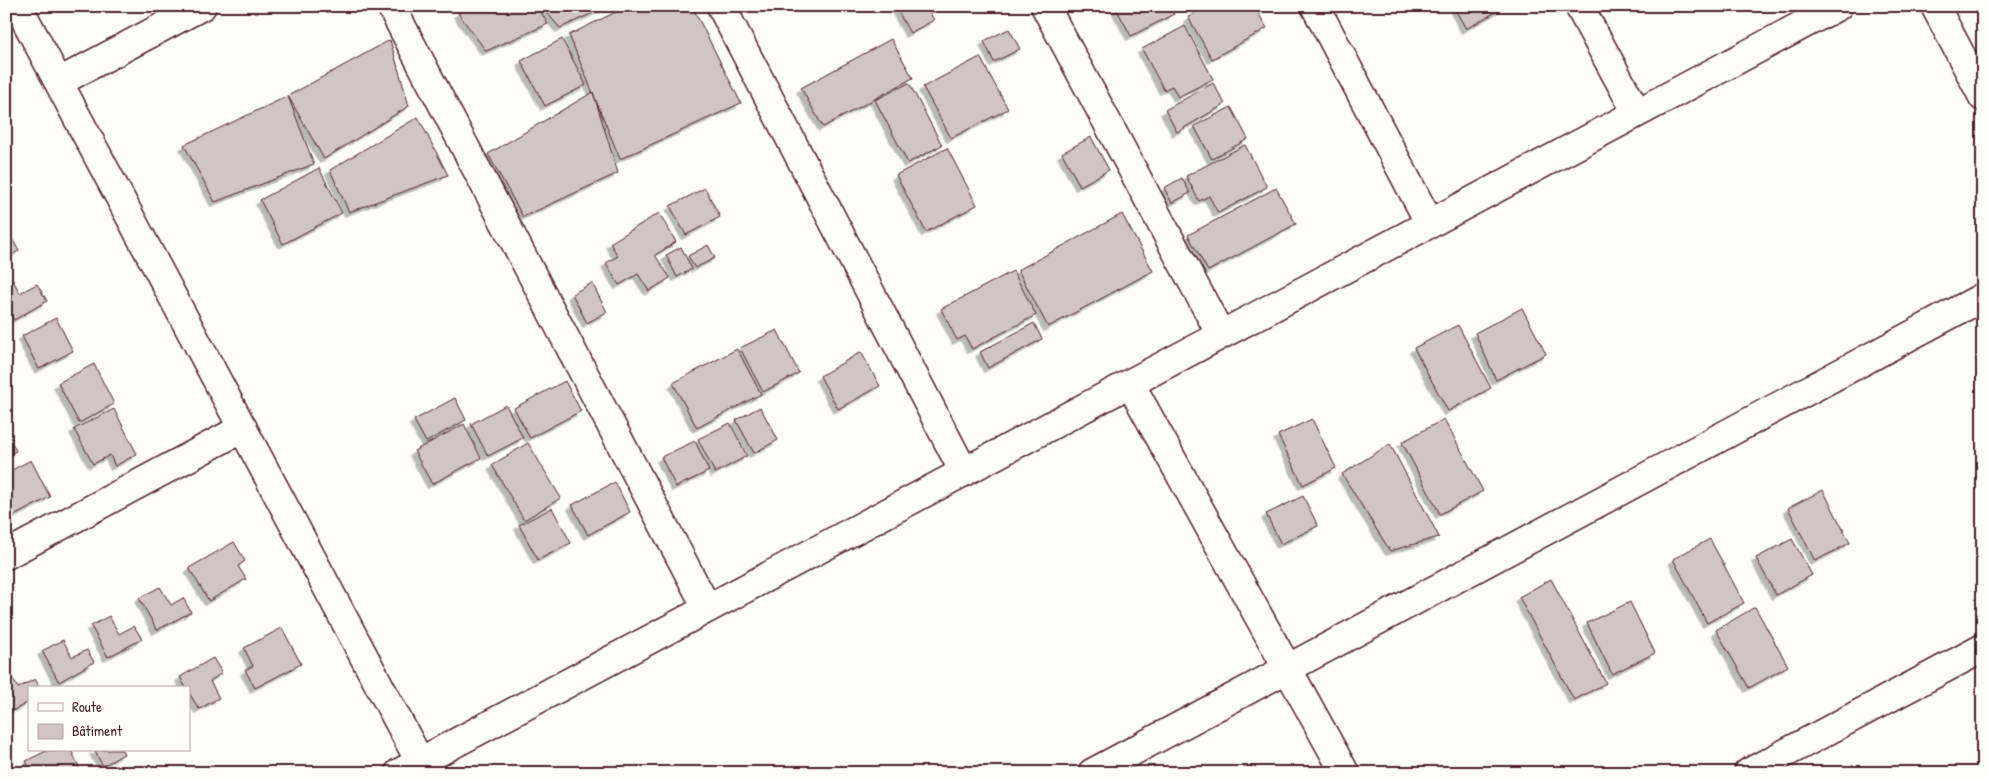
<svg xmlns="http://www.w3.org/2000/svg" width="1989" height="779" viewBox="0 0 1989 779" font-family="'Patrick Hand',sans-serif">
<style>
.building{fill:#d0c5c4;stroke:#4a1f2b;filter:url(#shadow)}
.lines{fill:none;stroke-linecap:round;stroke-linejoin:round}
.minor-casing{stroke:#4a1f2b;stroke-width:31}
.minor{stroke:#fdfcf7;stroke-width:28}
</style>
<defs>
<filter id="shadow"><feDropShadow dx="-4.5" dy="4.5" stdDeviation="0" flood-color="#0004"/></filter>
</defs>
<rect width="100%" height="100%" fill="#fdfcf7"/>
<filter id="ink" filterUnits="userSpaceOnUse"><feTurbulence type="fractalNoise" baseFrequency=".02" numOctaves="2"/><feDisplacementMap in="SourceGraphic" scale="10" xChannelSelector="R" yChannelSelector="G"/><feConvolveMatrix kernelMatrix="1 2 1 2 8 2 1 2 1" color-interpolation-filters="sRGB"/></filter>
<g filter="url(#ink)">
<path class="building" d="M470,6h67l11,18 -62,27 -28,-38z
M541,6h67l-48,22z
M628,6h64l49,97 -121,56 -51,-124z
M895,6h31l8,14 -24,13z
M1115,6h55l4,8 -43,22z
M1208,6h46l13,22 -55,31 -24,-42z
M1459,6h43l1,2 -37,21 -11,-20z
M1185,26l28,53 -35,18 -6,-11 -8,4 -22,-41z
M1009,29l11,20 -26,13 -10,-21z
M562,39l24,46 -41,21 -24,-45z
M891,39l22,39 -90,49 -22,-39z
M390,40l19,66 -85,53 -36,-63z
M980,57l28,52 -57,29 -28,-51z
M909,83l33,62 -34,18 -33,-63z
M1213,83l12,21 -48,28 -12,-22z
M593,92l25,81 -95,44 -35,-63z
M288,96l26,68 -99,38 -31,-57z
M1231,107l17,32 -36,20 -18,-33z
M418,117l30,58 -99,37 -19,-42z
M1091,137l18,33 -29,16 -18,-33z
M1245,145l22,42 -49,26 -9,-17 -10,5 -13,-25z
M947,148l30,57 -51,27 -30,-57z
M319,168l23,45 -59,31 -23,-44z
M1182,178l8,15 -18,10 -8,-15z
M705,188l15,29 -34,18 -16,-29z
M1276,188l20,36 -88,47 -20,-36z
M659,213l17,29 -21,13 15,23 -21,13 -11,-17 -19,11 -13,-22 12,-7 -8,-13z
M1122,214l31,57 -105,56 -30,-57z
M9,233l10,18 -13,7v-23z
M708,245l7,13 -20,10 -7,-12z
M681,247l11,22 -15,8 -11,-22z
M1013,271l23,44 -64,34 -7,-13 -8,4 -16,-31z
M11,277l9,16 17,-9 10,17 -33,19 -8,-13v-28z
M592,283l15,29 -20,11 -15,-29z
M1522,308l24,46 -50,26 -21,-47z
M56,318l17,33 -34,18 -17,-33z
M1034,323l8,16 -54,29 -8,-16z
M1458,325l33,63 -43,23 -34,-63z
M777,330l22,43 -36,19 -23,-44z
M737,349l24,45 -64,34 -24,-45z
M861,352l19,34 -42,23 -18,-33z
M94,364l20,40 -35,19 -21,-40z
M565,381l16,30 -51,27 -16,-30z
M455,398l11,22 -40,22 -12,-22z
M506,405l17,33 -35,18 -17,-32z
M760,407l18,33 -24,13 -18,-33z
M114,409l23,45 -22,12 -5,-11 -17,9 -19,-35z
M1312,419l24,49 -33,17 -25,-50z
M1444,419l39,72 -43,23 -38,-72z
M730,423l17,33 -32,17 -17,-34z
M464,424l17,34 -49,26 -18,-33z
M6,432l10,19 -10,5z
M695,441l14,30 -33,16 -15,-30z
M528,443l33,55 -37,22 -32,-55z
M1390,444l49,93 -49,14 -48,-77z
M31,460l19,37 -40,21 -4,-8v-45l4,6z
M615,482l15,30 -42,23 -16,-30z
M1823,490l27,53 -35,18 -27,-53z
M1303,496l15,30 -37,18 -15,-30z
M552,508l19,35 -33,17 -19,-35z
M1710,539l34,64 -37,20 -34,-64z
M1792,539l20,36 -36,20 -20,-37z
M234,542l11,19 -7,5 8,13 -37,22 -20,-33z
M1551,579l55,104 -32,17 -55,-103z
M160,587l11,18 12,-7 8,14 -34,18 -18,-32z
M1630,602l25,51 -43,21 -25,-51z
M1755,607l33,59 -39,22 -33,-58z
M109,616l10,18 15,-8 8,13 -34,18 -17,-31z
M282,628l19,36 -46,24 -10,-18 8,-4 -9,-18z
M63,640l9,17 15,-7 7,12 -35,20 -17,-31z
M213,658l9,15 -12,8 9,17 -20,11 -10,-16v-5h-3l-6,-11z
M9,672l9,16 17,-9 5,9h-11v14l-19,10 -4,-7v-32z
M48,750h23l11,23h-50l-6,-12z
M94,750h28l2,4 -21,12z"/>
<g class="lines">
<defs>
<path id="minor" d="M18,6l402,756
M391,6l316,602
M721,6l243,466
M1045,6l176,329
M1315,6l115,218
M1579,6l58,107
M1935,6l48,91
M59,82l143,-76
M1131,385l214,388
M6,555l237,-127
M399,773l1439,-767
M1092,773l891,-476
M1748,773l235,-125"/>
</defs>
<use href="#minor" class="minor-casing"/>
<use href="#minor" class="minor"/>
</g>
</g>
<rect width="1989" height="779" fill="none" stroke="#fdfcf7" stroke-width="25"/>
<rect x="12" y="12" width="1964" height="754" fill="none" stroke="#4a1f2b" stroke-width="2" filter="url(#ink)"/>
<rect x="28" y="686" width="162" height="65" fill="#fdfcf7" stroke="#b5a4a5"/>
<rect x="38" y="703" width="25" height="8" fill="#fdfcf7" stroke="#b5a4a5"/>
<text x="72" y="712" font-size="15" fill="#4a1f2b">Route</text>
<rect x="38" y="724" width="25" height="15" fill="#d0c5c4" stroke="#b5a4a5"/>
<text x="72" y="736" font-size="15" fill="#4a1f2b">Bâtiment</text>
</svg>
